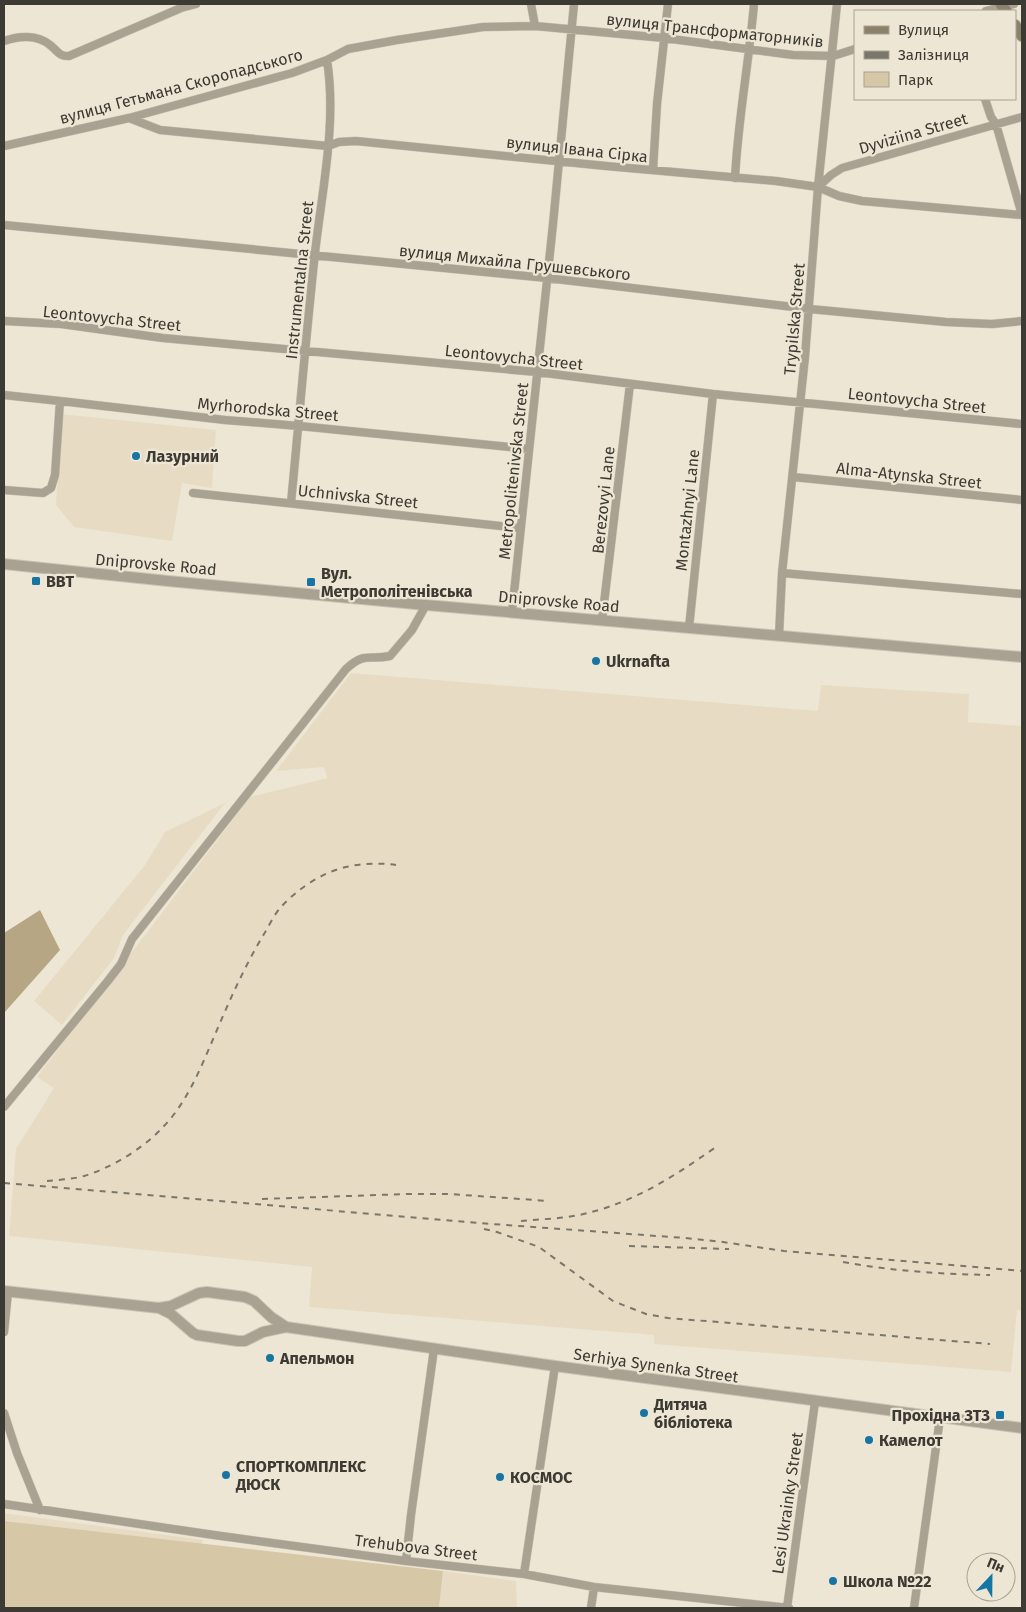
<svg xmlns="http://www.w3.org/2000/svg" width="1026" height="1612" viewBox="0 0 1026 1612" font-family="'Fira Sans',sans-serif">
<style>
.built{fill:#e7dcc3}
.green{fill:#d6c7a7}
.forest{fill:#b6a683}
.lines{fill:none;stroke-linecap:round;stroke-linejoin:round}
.minor-casing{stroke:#cbc4b4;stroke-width:9}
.tertiary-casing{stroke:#cbc4b4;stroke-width:12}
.secondary-casing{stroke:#cbc4b4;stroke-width:13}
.minor{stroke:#a9a293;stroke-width:8}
.tertiary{stroke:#a9a293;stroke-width:10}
.secondary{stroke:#8c816b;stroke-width:11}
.rail{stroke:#7b766b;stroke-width:2;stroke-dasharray:6 6;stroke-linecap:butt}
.poi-dot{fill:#1675a3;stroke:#eee6d4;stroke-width:2}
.labels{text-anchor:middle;stroke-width:4.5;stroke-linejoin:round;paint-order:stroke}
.street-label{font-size:16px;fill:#3d3a33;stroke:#eee6d4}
.poi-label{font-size:16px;font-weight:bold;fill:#3d3a33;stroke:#eee6d4;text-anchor:start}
</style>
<rect width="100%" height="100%" fill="#eee6d4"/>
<path class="built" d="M61,414l155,16 -4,58 -30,-5 -10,58 -98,-14 -18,-22z
M351,673l467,38 3,-26 148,9 -1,28 54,4v585l-5,-1 -6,62 -357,-28v-9l-345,-28 3,-40 -303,-31 7,-87 38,-61 -17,-11 213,-280 77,-19 -3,-11 -48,4z
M225,803l-102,132 -9,23 -52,67 -28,-24 111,-136 20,-33z
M4,1513l199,27 -2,10 -197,-28z
M443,1571l73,10 1,27h-78z"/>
<path class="green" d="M4,1521l439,50 -4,37h-435z"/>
<path class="forest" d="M40,910l20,40 -56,63v-80z"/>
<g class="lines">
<defs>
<path id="minor" d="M531,4l4,22
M986,11l28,-7
M4,41c14,-5 33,-7 46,4 7,5 9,12 19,11l112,-48 15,-4
M129,118l31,12 168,16 11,-4 17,-1 250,25 170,15 42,6 21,9 23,5 160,14 -26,-91 -5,-7 -6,-18
M4,146l125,-28 163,-45 35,-13 21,-11 49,-9 86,-13 52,-1 129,12 129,17 40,1 22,-7
M653,170l4,-66 11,-100
M735,178c3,-59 14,-116 19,-174
M818,187l13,-12 11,-7 180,-51
M4,225l543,53 263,31 136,13 46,2 30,-3
M4,321l57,3 102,14 374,34 176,22 309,30
M4,395l65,7 156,18 74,6 230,23
M793,477l229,23
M4,490l39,3 8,-5 4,-13 5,-74
M193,493l327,35
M291,503c8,-83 15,-167 24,-250 7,-63 22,-130 12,-193
M782,573l240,21
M512,612l41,-388 21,-220
M602,620l28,-236
M689,628l24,-234
M779,636l3,-63 23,-216 13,-170 19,-183
M4,1107l103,-125 14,-18 11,-25 214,-270c20,-18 22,-8 44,-13l22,-26 14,-25
M4,1332l4,-40
M4,1413l13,40 23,57
M4,1504l210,31 192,26 118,13 70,13 195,21
M406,1561l5,-46 23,-166
M524,1574l31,-208
M591,1608l3,-21
M787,1608l28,-206
M914,1608l26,-190"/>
<path id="tertiary" d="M4,564l164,17 258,24 596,52
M4,1291l155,17 12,-2 28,-13 8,-1 38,5 9,4 17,16 15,10
M159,1308l12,6 22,19 4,2 41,6h7l18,-9 23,-5 269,39 467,62"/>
<path id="secondary" d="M1001,4l5,7
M1015,25l7,11"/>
</defs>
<use href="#minor" class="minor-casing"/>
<use href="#tertiary" class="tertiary-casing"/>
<use href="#secondary" class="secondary-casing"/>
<use href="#minor" class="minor"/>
<use href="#tertiary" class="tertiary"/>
<use href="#secondary" class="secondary"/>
<path class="rail" d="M47,1181c12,-1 26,-2 37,-5 29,-9 60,-28 80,-50 22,-23 35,-54 47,-82 16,-38 32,-75 53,-110 5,-8 10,-19 16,-26 17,-19 45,-38 71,-42 15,-3 30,-3 45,-1
M4,1183l488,41 193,14 38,4 61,9 238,20
M262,1199l144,-5h43l100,7
M521,1221c19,-2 39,-2 58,-6 53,-11 94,-38 137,-68
M484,1229l13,3 42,15 74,54 33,13 22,4 322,26
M629,1246l100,3
M843,1262c49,9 97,12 147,13"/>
</g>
<g class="poi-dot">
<circle cx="136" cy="456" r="5"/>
<rect x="31" y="576" width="10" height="10" rx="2.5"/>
<rect x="306" y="577" width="10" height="10" rx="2.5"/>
<circle cx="596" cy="661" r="5"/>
<circle cx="270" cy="1358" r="5"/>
<circle cx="644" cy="1413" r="5"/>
<rect x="995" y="1410" width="10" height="10" rx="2.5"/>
<circle cx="869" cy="1440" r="5"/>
<circle cx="226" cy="1475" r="5"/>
<circle cx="500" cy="1477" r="5"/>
<circle cx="833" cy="1581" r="5"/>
</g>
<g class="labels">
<g class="street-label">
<text transform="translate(715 30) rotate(6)" y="6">вулиця Трансформаторників</text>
<text transform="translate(181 86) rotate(-15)" y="6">вулиця Гетьмана Скоропадського</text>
<text transform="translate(913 133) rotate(-16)" y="6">Dyviziina Street</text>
<text transform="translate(577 149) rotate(6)" y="6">вулиця Івана Сірка</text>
<text transform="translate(515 262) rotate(6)" y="6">вулиця Михайла Грушевського</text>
<text transform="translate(299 280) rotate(-84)" y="6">Instrumentalna Street</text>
<text transform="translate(112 318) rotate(6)" y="6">Leontovycha Street</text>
<text transform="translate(794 319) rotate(-85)" y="6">Trypilska Street</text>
<text transform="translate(514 357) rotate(6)" y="6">Leontovycha Street</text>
<text transform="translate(917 400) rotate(6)" y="6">Leontovycha Street</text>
<text transform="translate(268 409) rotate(5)" y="6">Myrhorodska Street</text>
<text transform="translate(513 471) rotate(-84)" y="6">Metropolitenivska Street</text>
<text transform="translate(909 475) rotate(6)" y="6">Alma-Atynska Street</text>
<text transform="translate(358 496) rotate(6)" y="6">Uchnivska Street</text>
<text transform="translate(603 500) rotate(-84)" y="6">Berezovyi Lane</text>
<text transform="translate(687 510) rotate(-84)" y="6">Montazhnyi Lane</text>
<text transform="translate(156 564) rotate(5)" y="6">Dniprovske Road</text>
<text transform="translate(559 601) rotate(5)" y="6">Dniprovske Road</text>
<text transform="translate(656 1365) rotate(8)" y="6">Serhiya Synenka Street</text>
<text transform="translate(787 1503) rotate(-82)" y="6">Lesi Ukrainky Street</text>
<text transform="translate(416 1547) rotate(7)" y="6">Trehubova Street</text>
</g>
<g class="poi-label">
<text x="146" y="462">Лазурний</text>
<text x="321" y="579">Вул.<tspan x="321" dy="18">Метрополітенівська</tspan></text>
<text x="46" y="587">ВВТ</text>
<text x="606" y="667">Ukrnafta</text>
<text x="280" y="1364">Апельмон</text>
<text x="654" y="1410">Дитяча<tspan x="654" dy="18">бібліотека</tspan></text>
<text x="990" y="1421" text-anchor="end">Прохідна ЗТЗ</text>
<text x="879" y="1446">Камелот</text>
<text x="236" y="1472">СПОРТКОМПЛЕКС<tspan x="236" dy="18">ДЮСК</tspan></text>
<text x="510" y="1483">КОСМОС</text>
<text x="843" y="1587">Школа №22</text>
</g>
</g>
<rect width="1026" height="1612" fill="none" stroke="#3d3a33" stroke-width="10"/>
<rect x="854" y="10" width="162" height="90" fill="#eee6d4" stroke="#a7a194"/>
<rect x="864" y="26" width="25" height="8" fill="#8c816b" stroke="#a7a194"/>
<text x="898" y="35" font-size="15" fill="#3d3a33">Вулиця</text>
<rect x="864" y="51" width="25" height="8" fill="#7b766b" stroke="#a7a194"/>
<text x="898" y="60" font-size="15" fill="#3d3a33">Залізниця</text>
<rect x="864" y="72" width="25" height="15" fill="#d6c7a7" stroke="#a7a194"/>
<text x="898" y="85" font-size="15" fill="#3d3a33">Парк</text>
<g transform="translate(991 1577) rotate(22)"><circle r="24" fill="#eee6d4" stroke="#a7a194"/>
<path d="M0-4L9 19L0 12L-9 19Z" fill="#1675a3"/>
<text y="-8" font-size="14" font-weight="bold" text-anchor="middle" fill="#3d3a33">Пн</text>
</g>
</svg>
